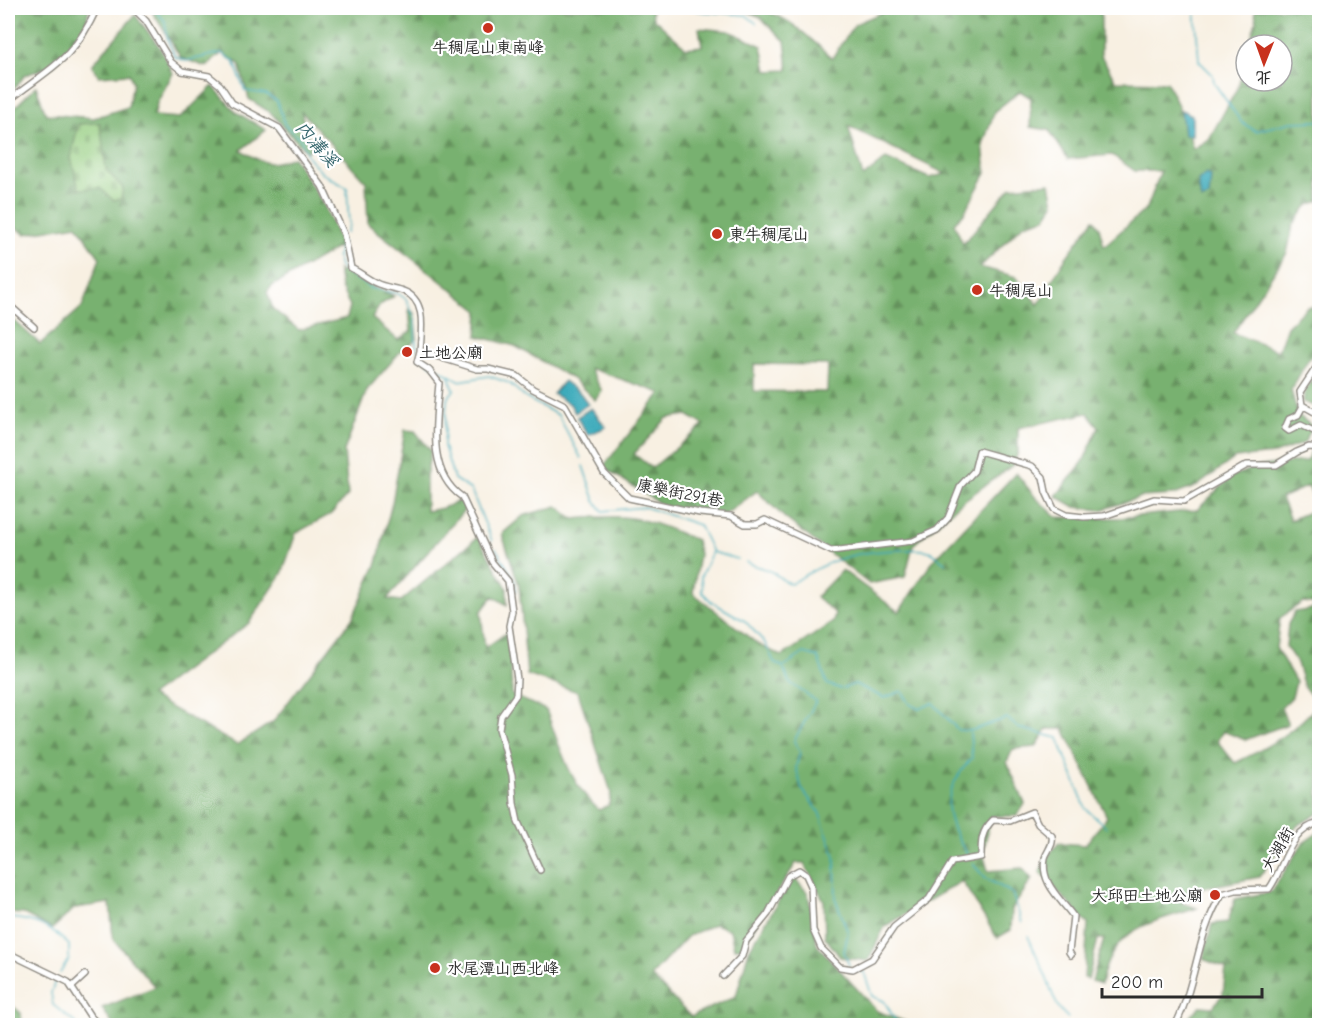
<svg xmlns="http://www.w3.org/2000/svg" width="1327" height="1033" viewBox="0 0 1327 1033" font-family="'Comic Neue','LXGW WenKai TC',sans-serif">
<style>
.forest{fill:url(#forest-firs);stroke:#526e4d;stroke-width:1.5;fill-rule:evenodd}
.cemetery{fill:url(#cemetery-stones);stroke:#607c56;stroke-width:1.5}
.water{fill:#3dabbb;stroke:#346b73;stroke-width:1.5}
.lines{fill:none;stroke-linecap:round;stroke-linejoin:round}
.stream{stroke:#3dabbb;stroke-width:1.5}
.minor-casing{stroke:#928e86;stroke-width:8}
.minor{stroke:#fff;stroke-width:5}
.poi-dot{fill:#c8321e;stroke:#fff;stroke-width:2}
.labels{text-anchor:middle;stroke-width:4.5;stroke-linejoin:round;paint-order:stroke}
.poi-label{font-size:16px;fill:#2b2b2b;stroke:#fff;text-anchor:start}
.street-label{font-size:16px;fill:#2b2b2b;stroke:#fff}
.water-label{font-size:18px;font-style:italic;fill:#33656c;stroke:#fff}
</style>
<defs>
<pattern id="forest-firs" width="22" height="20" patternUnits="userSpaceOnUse" patternTransform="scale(1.5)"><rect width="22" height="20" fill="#78b16f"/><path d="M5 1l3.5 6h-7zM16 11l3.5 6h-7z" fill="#63905b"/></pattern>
<pattern id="cemetery-stones" width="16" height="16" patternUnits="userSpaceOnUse" patternTransform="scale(1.5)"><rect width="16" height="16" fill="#96ce81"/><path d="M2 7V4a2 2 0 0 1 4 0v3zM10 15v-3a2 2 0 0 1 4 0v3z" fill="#81b170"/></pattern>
</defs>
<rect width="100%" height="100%" fill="#fff"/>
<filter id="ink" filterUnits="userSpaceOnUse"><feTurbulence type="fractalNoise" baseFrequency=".0167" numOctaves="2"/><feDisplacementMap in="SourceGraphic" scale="12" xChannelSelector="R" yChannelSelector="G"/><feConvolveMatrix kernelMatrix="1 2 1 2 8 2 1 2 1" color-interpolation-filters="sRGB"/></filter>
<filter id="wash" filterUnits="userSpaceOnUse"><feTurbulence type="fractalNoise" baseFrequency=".008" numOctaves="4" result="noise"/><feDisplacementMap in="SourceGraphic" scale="24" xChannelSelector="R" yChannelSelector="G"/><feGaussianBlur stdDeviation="1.35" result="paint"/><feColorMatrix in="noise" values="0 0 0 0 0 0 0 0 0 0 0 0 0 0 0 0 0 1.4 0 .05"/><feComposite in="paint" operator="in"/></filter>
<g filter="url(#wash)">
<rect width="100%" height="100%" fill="#f8f0e2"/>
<path class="forest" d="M8,8h81l-3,16 -33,42 -28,9 -17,22z
M150,8h501l2,10 33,30 16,-2 -3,-18 30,3 33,15 5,25 21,-1 -3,-29 -25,-24 -20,-9c42,0 62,23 92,50l23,-34 37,-16h209v48l15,25 51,1 18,39 8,28 16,-10 29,-52 8,-29v23h36v-36h-33l7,-24 -1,-13h64v193l-12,5 -14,19 -6,28 -54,80 45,18 9,-25 20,-19 12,-1v46l-10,6 -18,32 7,25 15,12 -9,16 -30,11 -39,4 -38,28 -23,9 -33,2 -40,13 -26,-3 -19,-11 27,-34 16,-35 -11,-14 -70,15v24l-5,13 -51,37 -49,43 -8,32 -36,7 -84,-66 -28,-27 -34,25 -58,-9 -62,-40 58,-74 -72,-25 13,23 -7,9 -22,-21 -58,-33 -38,-10 2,-25 -111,-87 -2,-42 -65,-71 10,37 -5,4 -35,-39 -22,-14 -10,-35 -17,-11 -16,14 -25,-9zM1020,91l11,7 -1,29 19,3 19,29 44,-4 23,16h26l-14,37 -43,38 -5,-19 -5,-8 -31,43 -25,43 -22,-28 -36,-10 44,-43 21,-6 9,-14 -4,-21 -39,4 -48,57 -9,-21 10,-10 22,-40 -3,-29 12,-33zM848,126l96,47 1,1 -16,4 -43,-19 -23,18zM754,364l74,1 -1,27 -73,-1zM687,415l17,10 -52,43 -18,-14 33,-36z
M135,15l24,31 14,27 -16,30 -3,13 26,2 33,-32 23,26 30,18 -25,20c23,14 27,17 52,7l31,48 17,41 -69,40 -5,6 6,17 26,21 48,-12 3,-12 -9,-18 -3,-18 56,26 -14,9 -8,13 26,22 13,-9 -2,-22 5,4 3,26 -17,13 -33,38 -23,61 4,44 -17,19 -35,19 -14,41 -33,49 -99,73 87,49 36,-23 79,-103 25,-56 15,-60 13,-73 10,1 16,20 -5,25v35l17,-3 17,-8 6,8 -79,91 14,2 77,-64 29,51v17l-14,-9 -12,16 4,36 24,-17 3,64 34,15c14,36 23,74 53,100l10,-5 2,-13 -33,-100 -51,-17 -8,-90 -17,-51 21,-18 34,-10 17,13c56,-6 71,-1 122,21l3,14 -6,39 66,52 23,11 51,-34 2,-9 -19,-16 26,-27 57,42 33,-50 84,-89 20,25 21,19 62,1 78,-8 35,-34 29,-10 45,-5 13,-22v165l-16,-2 -23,16 -4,30 20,34 -4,15 -11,11 7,16 -43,16 -22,-9 -6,10 18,22c31,-15 61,-32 83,-59l-14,-17 -7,-24 -11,-16 2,-23 7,-12 24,-4v205l-22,13 -38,51 -62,12 -16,14 16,5c-48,16 -84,18 -96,76l-9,-3 12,-42h-6l-10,40 -4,-1 4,-54 -48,-52 6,-14 13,-15 26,2 22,-28 -43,-88h-17l-11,18 -23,2 -6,13 18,42 -8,12h-26l-8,37 5,18 34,-3 10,11 -20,30 -1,21 -14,8 -35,-57 -77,45 -17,35 -28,-4 -15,-20 -1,-36 -20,-38h-8l-55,85h-7l-4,-18 -15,-6 -27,12 -37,40 40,41 45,-21 13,-46 44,-73 15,16 9,52 60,66 37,14h-801l-11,-17 53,-21 -42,-48 -3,-36 -35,5 -23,21 -28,-15 -16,-1v-598l32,29 42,-37 18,-49 -23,-33 -52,9 -17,-12v-108l28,-28 10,28 48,4 34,-11 5,-24 -4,-9 -30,2 -7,-11zM1308,486l10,22 -28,12 -9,-22z
M1319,369v39l-16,-6 2,-12z
M1319,832v193h-137l18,-19 13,1 10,-13 3,-26 -23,-9 9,-35 16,-2 7,-23 36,-7 32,-49z
M8,1002l13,11 1,12h-14z"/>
<path class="cemetery" d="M100,123l6,47 17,18 -2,11 -8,1 -13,-12 -21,1 -8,-31 7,-34z"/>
<path class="water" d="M1181,110l11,5v20h-8z
M1206,174l5,3 -2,20 -8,3 -3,-19z
M564,381l17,13 7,10 -13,9 -5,-9 -17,-10z
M591,408l15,19 -18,8 -11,-18z"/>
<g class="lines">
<path class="stream" d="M153,8l12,13 2,18 8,18 11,4 35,-8 13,8 11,30 21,3 11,7 8,24 16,15 7,17 14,16 25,15 2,37 -3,8
M664,8l7,2 5,-2
M694,8l4,3 48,4 10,8
M1195,8l4,53 14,14 1,8 28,40 14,8 35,-9 29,-1
M342,242l-5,14 3,11 29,21 28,5 9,6 9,20 1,31
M423,357l7,7 29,17 30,-5 20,7 17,15 32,17 23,43
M449,377l5,13 -7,9 -3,47 10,33 17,11 21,51
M583,466l12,35 8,10 42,-4 54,18 13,27 -11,24 1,16 10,10 33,19 20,22 9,19 9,5 21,-14 14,4 9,27 14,5 14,-5 29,14 18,-7 8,13 9,5 14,-6 25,27 12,1 37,-13 11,10 40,10 28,71 20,18
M496,549l17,28 3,14
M712,552l25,7
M746,562c8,4 15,5 24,9 7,3 12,10 21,13 39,-26 65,-33 112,-34 9,0 20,-2 28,2 5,3 10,8 15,11
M784,669l5,13 27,19 -22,40 6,11 -4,15 6,22 17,23 16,44 1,44 12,33 -4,19 5,13
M968,855c-26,-38 -28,-62 4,-97l-2,-26
M973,864l12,14 27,15 10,30
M8,918c25,1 43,9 61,27v14l-9,14
M1028,936c5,12 11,24 16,36 8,17 9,33 24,46
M856,970l8,2 8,24 12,5 15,25
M55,981l-4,12 2,12 26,21
M1076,1025l1,1"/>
</g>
</g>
<g filter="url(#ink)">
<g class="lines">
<defs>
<path id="minor" d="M133,8l13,13 25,41 11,9 27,5 11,9 12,18 47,25 43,58 22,48 7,34c8,4 16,11 25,15 8,4 18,5 27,8 25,9 18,41 17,60l57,18h11l29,7 16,13 32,16 39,68 25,25 71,15 31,3 14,8h12l8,-4 66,31 82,-10 24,-11 11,-12 13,-33 13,-14 5,-20 53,15 11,11 3,15 8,17 12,6 18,2 20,-1 50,-17 30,2 63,-36h29l21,-13 12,-5 11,1
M8,101c43,-34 65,-40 89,-93
M8,304l26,23
M420,351l-3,11 12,8 10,13c-3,38 -13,89 23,114l30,65 16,19 4,30 -3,15 8,53 -1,16 -15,21 -2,13 13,46 2,28 4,19 22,48
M1320,362l-20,30 2,13 18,10
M1303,406l-5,9 -9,4 -4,9 4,3 12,-6 19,9
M8,953l60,29 22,34 10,10
M723,976l19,-20 4,-15 22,-27 20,-38 11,-6 7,5 5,11 2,44 8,18 19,19 13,2 19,-10 22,-32 35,-28 23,-37 29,-5c0,-15 0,-26 12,-37l17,1 22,-9 6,12 14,12c2,10 -5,14 -7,22 -5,25 15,40 28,58l-4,36 2,3
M73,986l12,-11
M1175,1026c22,-43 21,-91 47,-132l14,-4 33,-1c16,-21 19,-60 51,-66"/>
</defs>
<use href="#minor" class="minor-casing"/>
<use href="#minor" class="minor"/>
</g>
</g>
<g class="poi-dot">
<circle cx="488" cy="28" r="6"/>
<circle cx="717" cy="234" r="6"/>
<circle cx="977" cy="290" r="6"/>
<circle cx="407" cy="352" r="6"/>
<circle cx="1215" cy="895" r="6"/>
<circle cx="435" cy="968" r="6"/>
</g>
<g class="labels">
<g class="poi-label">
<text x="488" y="53" text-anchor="middle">牛稠尾山東南峰</text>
<text x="729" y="240">東牛稠尾山</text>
<text x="989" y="296">牛稠尾山</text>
<text x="419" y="358">土地公廟</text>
<text x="1203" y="901" text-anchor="end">大邱田土地公廟</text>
<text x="447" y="974">水尾潭山西北峰</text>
</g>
<g class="street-label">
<text transform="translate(680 492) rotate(11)" y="6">康樂街291巷</text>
<text transform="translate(1277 849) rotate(-60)" y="6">大湖街</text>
</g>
<g class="water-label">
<text transform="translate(317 144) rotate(49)" y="6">內溝溪</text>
</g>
</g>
<rect width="1327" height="1033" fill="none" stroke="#fff" stroke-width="30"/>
<g transform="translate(1264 63) rotate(181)"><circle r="28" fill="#ffffff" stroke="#aaaaaa" stroke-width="1.5"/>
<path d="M0-4.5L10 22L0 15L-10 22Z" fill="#c8321e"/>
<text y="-9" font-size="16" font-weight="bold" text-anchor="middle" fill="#2b2b2b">北</text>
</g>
<path d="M1102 988v9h160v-9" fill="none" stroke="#2b2b2b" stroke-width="3"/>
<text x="1111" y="988" font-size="18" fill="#2b2b2b" stroke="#ffffff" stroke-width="4.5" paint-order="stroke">200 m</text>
</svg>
